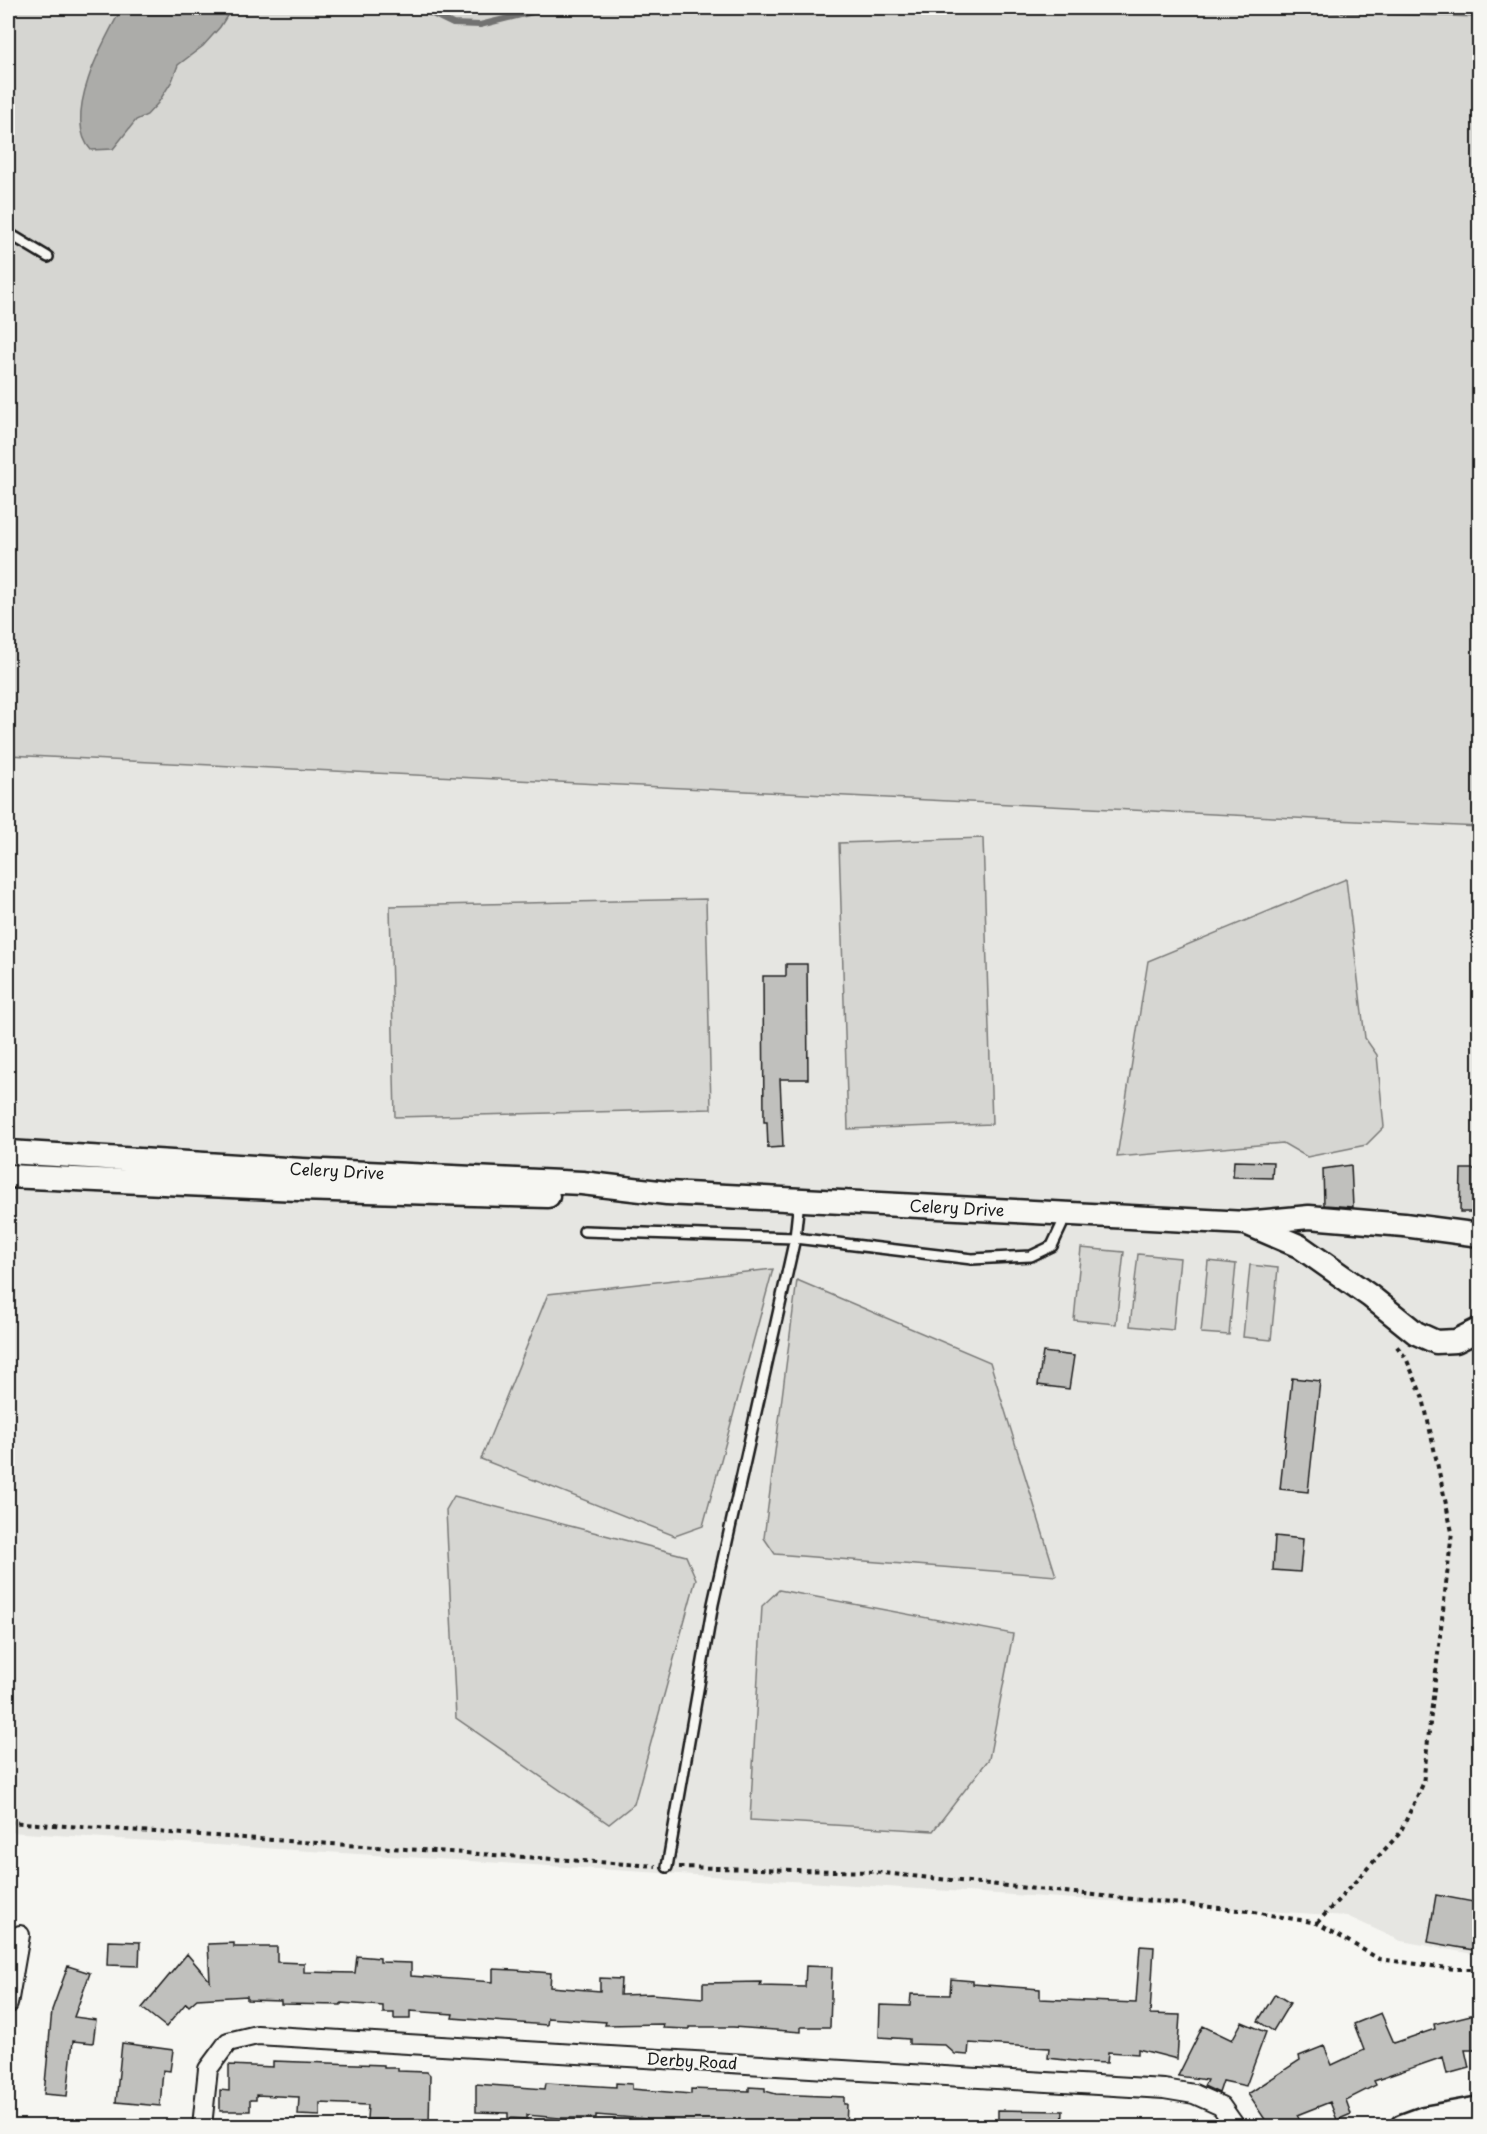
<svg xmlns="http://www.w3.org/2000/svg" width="1487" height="2134" viewBox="0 0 1487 2134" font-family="'Playpen Sans',sans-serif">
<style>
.built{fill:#e6e6e2}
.green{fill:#d6d6d2;stroke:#797977;stroke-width:1.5}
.water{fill:#acaca9;stroke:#727271;stroke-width:1.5}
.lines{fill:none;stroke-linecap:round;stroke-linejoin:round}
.stream{stroke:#727271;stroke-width:6}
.building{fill:#c0c0bd;stroke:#1c1c1c;stroke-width:1.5}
.service-casing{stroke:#1c1c1c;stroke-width:14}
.minor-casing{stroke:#1c1c1c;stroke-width:22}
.tertiary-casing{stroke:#1c1c1c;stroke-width:27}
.path{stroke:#1c1c1c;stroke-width:4;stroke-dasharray:4.5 4.5;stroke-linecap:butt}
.service{stroke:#f6f6f2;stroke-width:9}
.minor{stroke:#f6f6f2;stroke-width:18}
.tertiary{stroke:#f6f6f2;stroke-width:22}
.labels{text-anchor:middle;stroke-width:5;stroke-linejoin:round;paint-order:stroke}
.street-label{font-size:16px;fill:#1c1c1c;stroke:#f6f6f2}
</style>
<rect width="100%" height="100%" fill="#f6f6f2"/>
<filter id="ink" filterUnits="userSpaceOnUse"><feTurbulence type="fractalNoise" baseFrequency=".0167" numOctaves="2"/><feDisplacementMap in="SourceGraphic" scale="12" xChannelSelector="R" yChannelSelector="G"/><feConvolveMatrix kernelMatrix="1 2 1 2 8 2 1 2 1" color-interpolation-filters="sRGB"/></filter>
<g filter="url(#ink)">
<path class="built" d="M8,8h1471v1947l-78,-14 -54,-25 -1339,-84z"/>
<path class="green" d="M8,8h1183l288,9v810l-1471,-72z
M983,838l9,286 -144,5 -9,-286z
M1346,879l19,159 12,17 7,72 -18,18 -59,12 -24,-14 -166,14 31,-196z
M706,899l5,210 -316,8 -5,-211z
M1081,1248l43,4 -8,72 -42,-4z
M1138,1254l42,4 -7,72 -43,-4z
M1208,1261l28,3 -7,71 -28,-2z
M1250,1265l28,3 -7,72 -28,-3z
M773,1269l-70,257 -28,10 -194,-77 67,-165z
M797,1280l193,82 66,214 -281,-22 -11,-16z
M454,1496l232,60 10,23 -62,225 -25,20 -153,-106 -10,-208z
M779,1590l234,44 -24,125 -56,72 -183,-11 12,-214z"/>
<path class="water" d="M122,8h56l23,3 8,-3h23l-12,19 -17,19 -25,19 -6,16 -14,22 -11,12 -11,5 -23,29 -22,1c-30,-34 13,-110 31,-142z"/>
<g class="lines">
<path class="stream" d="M420,8l33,16 27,1 69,-17"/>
</g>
<path class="building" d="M786,964h21l1,115h-28l3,68 -15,1 -1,-26h-3l-1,-146h23z
M1234,1161l39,1 -1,16 -39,-1z
M1351,1165l2,42 -29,-2 -1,-36z
M1461,1169h18v43h-19z
M1043,1352l31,4 -5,33 -31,-4z
M1292,1378l28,3 -12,111 -28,-3z
M1275,1536l28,3 -3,33 -27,-2z
M1436,1895l43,8v48l-51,-9z
M108,1941l32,1 -1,24 -32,-1z
M234,1943v4h43v15l27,1v9l51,1 2,-17 23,2v4l31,1v13l82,6v-13l22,1 36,3 -1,14 50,4v-13l21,1 -1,16 31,-1 52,4v-15l58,-1 -1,4 45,1 1,-21 26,1 -2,60h-29v5l-68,-5h-44v2l-26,-1 1,-4 -59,1 1,-3 -58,-4 -1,7 -95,-7 1,-4 -43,-3v8h-16v-6h-11v-7l-42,-3v2l-60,-1v-3l-34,-1v-4l-50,3 -8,7 -3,-3 -20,24 -24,-19 45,-54 23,27 -2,-37z
M1140,1946l14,1 -4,67 30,1 -3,44 -39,-10v5l-30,-2 -1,11 -24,-1 -35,-4 1,-10 -80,-5 -1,12 -13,-1 -10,-9 -36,-1v-5l-30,-2 1,-32 30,1 1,-12 39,1 1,-16 22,2v3l67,5v10l96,4z
M68,1966l22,7 -16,44 22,3 -3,23 -20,-2 -6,55 -23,-2 8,-84z
M1275,1994l15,9 -17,28 -15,-10z
M1381,2013l13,30 41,-14 -1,-5 45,-11v37h-14l4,18 -22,6 -4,-17 -69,24 2,4 -30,15 5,14 -14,6 -7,-18 -33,13 6,12h-33l-22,-33 52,-34 -1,-4 25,-10 8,19 32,-15 -10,-26z
M1242,2022l24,10 -20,54 -23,-5 -4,12 -15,-7 3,-6 -29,-4 25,-50 29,14z
M122,2043l51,7 -3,21 -7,-1 -3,36 -44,-4z
M273,2061l111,4v3h14v3l29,1 3,3 -1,51 -31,-1v-5l-31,-1 1,-14 -48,-2v13l-22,-1 1,-18 -43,-2v5h-6v11h-30v-21l9,1v-26l44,2z
M546,2083l70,4v-4l16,1v5l59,5v-5l58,2v-4l16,1v3l11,3 68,3v7h3l-1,23h-159l-41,-4v-4l-50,-4v3h-36l-33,-3v4l-19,-1v-5l-32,-1v-28l69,5z
M998,2110l65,1 -1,16h-64z"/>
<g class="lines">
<defs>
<path id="service" d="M8,233l40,24
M584,1231l211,7 177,21 59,-3 21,-10 15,-32
M667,1867l46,-263 82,-366 4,-38"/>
<path id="minor" d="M8,2004l12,-69
M202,2126l6,-57 20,-27 29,-7 907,54 30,5 27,12 14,20"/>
<path id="tertiary" d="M8,1152l294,18 280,13 85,10 579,30 63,-6 95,8 76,10
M8,1176l290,13 250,7
M1248,1224l51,22 71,50 46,37 20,9 20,-1 24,-12
M1402,2126l22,-8 56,-10"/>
</defs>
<use href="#service" class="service-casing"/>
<use href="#minor" class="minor-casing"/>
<use href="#tertiary" class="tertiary-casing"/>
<path class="path" d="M8,1822l648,44
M679,1867l194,5 375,39 69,12 62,36 76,10h25
M1317,1923l83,-90 23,-49 29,-252 -29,-134 -17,-40 -11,-14"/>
<use href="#service" class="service"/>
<use href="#minor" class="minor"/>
<use href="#tertiary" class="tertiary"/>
</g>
</g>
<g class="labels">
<g class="street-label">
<text transform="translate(337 1171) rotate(3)" y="6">Celery Drive</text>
<text transform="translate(957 1208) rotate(3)" y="6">Celery Drive</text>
<text transform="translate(692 2061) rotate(3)" y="6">Derby Road</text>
</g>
</g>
<rect width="1487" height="2134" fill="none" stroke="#f6f6f2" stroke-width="30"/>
<rect x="15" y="15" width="1457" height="2104" fill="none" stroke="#1c1c1c" stroke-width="2" filter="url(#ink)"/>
</svg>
